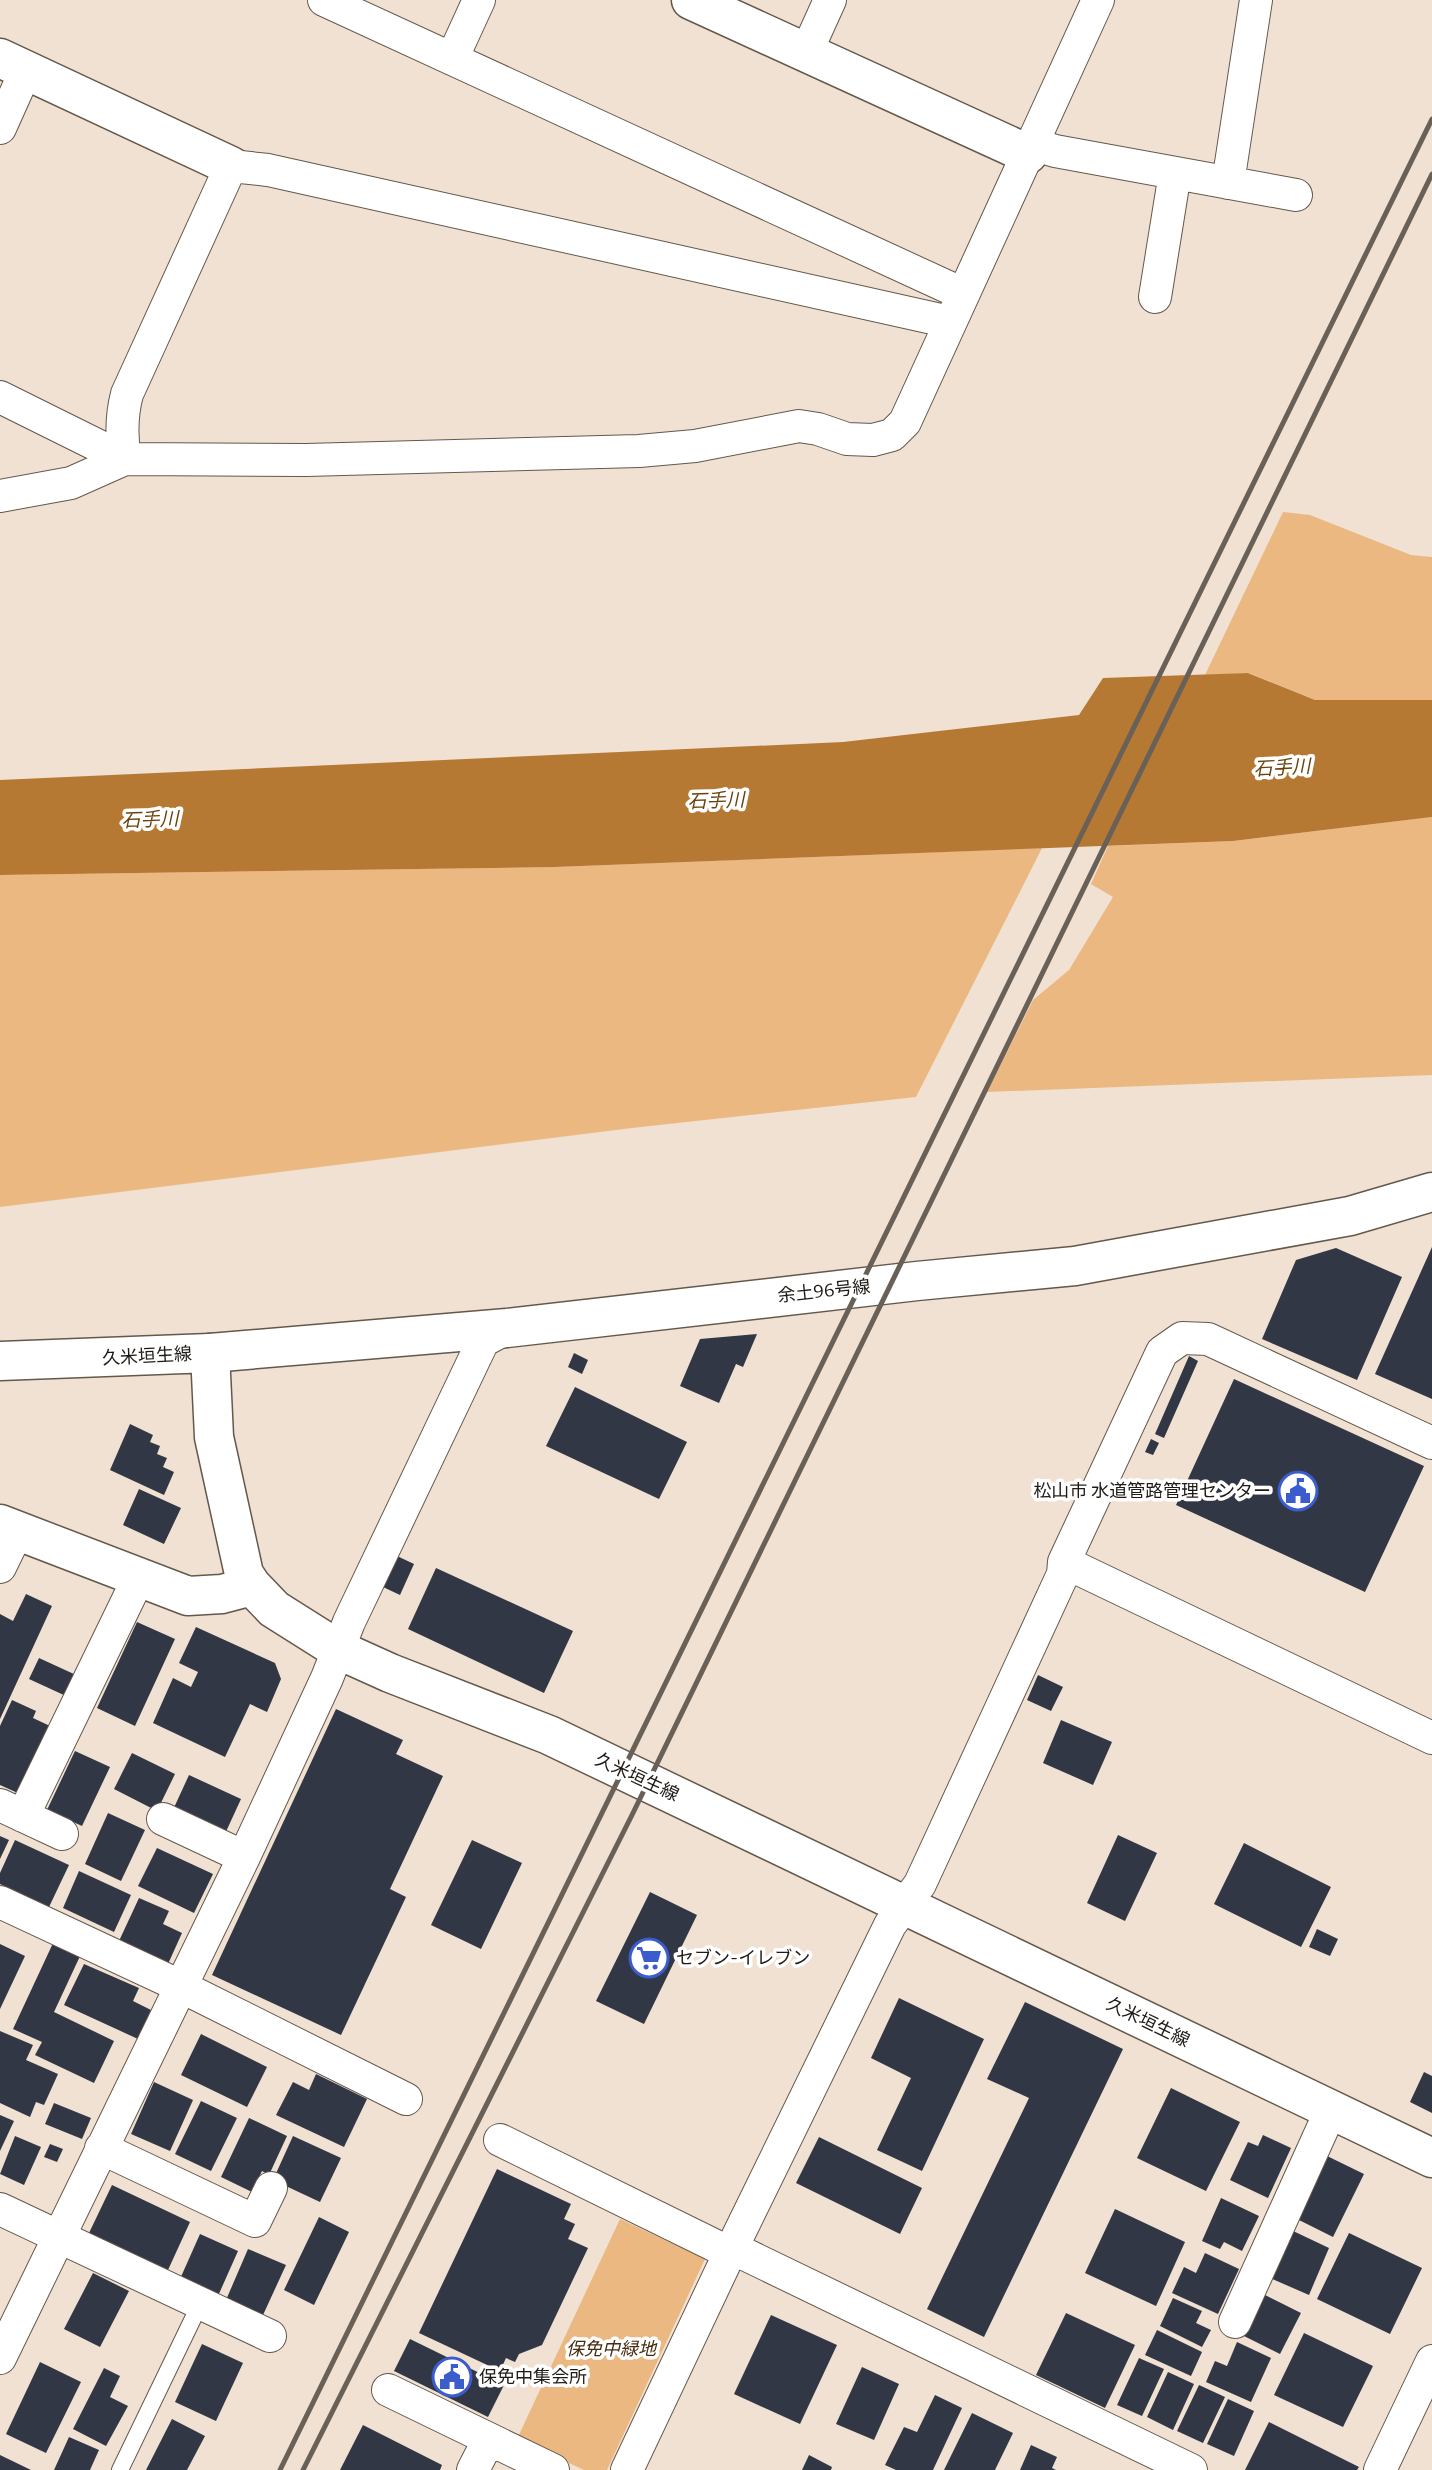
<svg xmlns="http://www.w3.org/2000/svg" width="1432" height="2470" viewBox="0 0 1432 2470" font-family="Bitter,'Noto Sans JP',serif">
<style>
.green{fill:#ecb881}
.water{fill:#b57934}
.building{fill:#313745}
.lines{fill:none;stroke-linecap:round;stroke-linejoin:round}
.service-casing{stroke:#64584b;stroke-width:18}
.minor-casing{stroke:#64584b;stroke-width:34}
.tertiary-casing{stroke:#64584b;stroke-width:41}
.secondary-casing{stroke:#64584b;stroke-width:41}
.service{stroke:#fff;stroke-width:16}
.minor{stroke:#fff;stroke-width:32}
.tertiary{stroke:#fff;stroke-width:38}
.secondary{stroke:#fff;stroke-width:38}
.rail{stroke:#696058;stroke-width:5}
.labels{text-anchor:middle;stroke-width:7;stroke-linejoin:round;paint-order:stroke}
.street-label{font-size:18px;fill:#1f1a15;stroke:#fff}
.poi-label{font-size:18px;fill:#1f1a15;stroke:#fff;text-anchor:start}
.park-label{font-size:18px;font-style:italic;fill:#462c0e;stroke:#fff}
.water-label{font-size:19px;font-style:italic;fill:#6b420c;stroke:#fff}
</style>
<rect width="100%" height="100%" fill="#f0e1d2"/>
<path class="green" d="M1283,512l27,3 101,40 21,2v143h-117l-66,-27 -44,2z
M1432,817v258l-445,17 46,-92 36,-30 44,-73 -22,-13 17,-38 125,-5z
M1042,848l-126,249 -284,31 -632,79v-332l555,-8z
M620,2219l85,40 -98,211h-23l-67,-31z"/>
<path class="water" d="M1248,673l67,27h117v117l-199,24 -678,26 -555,8v-95l843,-38 236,-27 24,-37z"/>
<path class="building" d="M1432,1247v152l-57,-25z
M1336,1248l66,29 -45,103 -95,-41 34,-79z
M757,1334l-14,33 -7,-3 -17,39 -39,-17 20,-47z
M574,1353l14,7 -6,14 -14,-7z
M1189,1356l9,5 -34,77 -9,-4z
M1234,1379l190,87 -59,126 -189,-87z
M575,1387l112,55 -28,57 -113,-53z
M130,1424l23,11 -3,7 10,4 -3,8 10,4 -4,9 11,5 -10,23 -54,-25z
M1151,1439l8,4 -6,12 -8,-3z
M139,1489l42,19 -17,36 -41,-19z
M397,1556l17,8 -14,31 -17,-8z
M436,1568l137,63 -29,62 -136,-64z
M26,1594l26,12 -52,113v-105l13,7z
M137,1622l38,17 -40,87 -38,-18z
M196,1627l79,36 6,16 -14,33 -17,-8 -25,53 -72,-34 20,-45 18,9 7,-15 -19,-9z
M39,1658l37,17 -10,21 -37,-17z
M1038,1675l25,12 -12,24 -24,-11z
M12,1700l24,11 -3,7 17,8 -30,68 -20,-9v-59z
M336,1709l67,31 -7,14 47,22 -53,113 16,8 -65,138 -129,-60z
M1061,1720l51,22 -19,43 -50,-22z
M75,1751l35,16 -28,59 -35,-16z
M132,1753l43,21 -18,37 -43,-22z
M189,1775l52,24 -17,37 -52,-24z
M108,1813l37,17 -24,51 -36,-17z
M1118,1835l39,18 -32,68 -38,-18z
M0,1836l9,4 -9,19z
M15,1840l54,25 -20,42 -49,-23v-11z
M472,1840l50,23 -41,86 -50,-24z
M1244,1843l87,44 -30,60 -87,-43z
M157,1848l56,26 -19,39 -56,-27z
M79,1871l52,24 -17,37 -51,-24z
M650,1892l47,23 -53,109 -48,-23z
M139,1898l30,13 -6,13 19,9 -14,31 -49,-23z
M1317,1929l21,10 -8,17 -21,-9z
M54,1941l27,13 -27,58 60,29 -20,42 -59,-28 7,-13 -29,-13z
M0,1944l25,12 -25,53z
M84,1964l55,24 -6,13 18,9 -13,29 -74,-34z
M899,1998l85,41 -62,132 -45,-21 34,-72 -40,-20z
M1025,2002l98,47 -139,288 -57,-28 102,-211 -42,-19z
M0,2031l33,14 -7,15 32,14 -14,31 -8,-3 -6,15 -30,-14z
M201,2034l66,33 -20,40 -66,-32z
M1424,2072l8,4v37l-22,-11z
M316,2074l51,25 -23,48 -68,-32 17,-33 16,8z
M154,2082l39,18 -23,51 -39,-17z
M1171,2088l69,34 -34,69 -69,-33z
M201,2101l36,17 -26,53 -36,-17z
M54,2103l37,15 -9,21 -37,-15z
M0,2115l14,6 -14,30z
M249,2118l38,18 -18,39 -7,-4 -10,21 -31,-15z
M1263,2135l28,13 -23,50 -38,-18 18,-38 10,4z
M15,2136l26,11 -17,38 -24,-11z
M293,2136l48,22 -21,44 -47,-22z
M819,2137l103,51 -22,46 -104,-51z
M50,2144l13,5 -6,13 -13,-5z
M1325,2155l39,19 -31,63 -38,-19z
M497,2169l74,35 -7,15 11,5 -7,15 20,9 -46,97 -23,9 -4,8 -9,-4 -6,13 -81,-38z
M112,2185l78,37 -22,48 -79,-37z
M1221,2198l38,18 -17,35 -18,-9 -4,7 -18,-8z
M1115,2209l70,33 -29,64 -71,-33z
M319,2217l30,15 -35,73 -30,-15z
M1291,2230l38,18 -20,47 -39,-17z
M1349,2233l73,35 -32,66 -73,-35z
M200,2234l38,17 -20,45 -38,-17z
M248,2249l38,16 -23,50 -37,-15z
M1205,2253l34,16 -21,45 -46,-21 12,-26 12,6z
M93,2273l36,18 -29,56 -36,-18z
M1265,2295l36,18 -21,41 -36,-18z
M1173,2298l29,13 -6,12 15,7 -9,17 -42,-21z
M1066,2313l69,32 -30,63 -69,-33z
M771,2315l66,30 -37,79 -66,-30z
M1157,2330l45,22 -11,24 -46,-21z
M1304,2333l69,33 -30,61 -69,-32z
M410,2339l94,46 -16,32 -94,-46z
M1237,2342l34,16 -20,44 -45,-20 9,-21 12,5z
M202,2344l41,19 -27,58 -41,-19z
M1139,2358l25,11 -22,47 -25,-11z
M40,2362l41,20 -35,71 -40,-19z
M862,2367l37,17 -25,56 -38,-16z
M104,2368l16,8 -10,21 18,9 -22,40 -33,-17z
M1168,2372l26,12 -21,46 -26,-13z
M1199,2385l26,12 -22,46 -26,-12z
M935,2395l27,13 -29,62h-37l-11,-5 19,-38 13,5z
M1228,2399l26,12 -20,45 -27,-12z
M972,2413l41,20 -18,37h-51z
M172,2419l33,17 -18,34h-41z
M1269,2422l90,45 -2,3h-112z
M363,2425l79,40 -2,5h-100z
M69,2437l30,13 -9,20h-36z
M1031,2445l26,12 -5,11 4,2h-36z
M0,2455l31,15h-31z
M809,2455l23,12 -1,3h-29z"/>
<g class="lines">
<defs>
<path id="service" d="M120,2470l80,-166"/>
<path id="minor" d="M324,0l639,294
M806,53l24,-53
M452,59l27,-59
M0,128l26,-58
M1033,144l22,7 241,44
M1228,183l28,-183
M1155,297l20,-124
M0,397l125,62c-4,-23 -4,-42 2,-65l104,-228 37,4 682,152
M0,496l71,-13 54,-24 181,1 333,-9 56,-5 104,-20 19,3 29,10 26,1 19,-5 13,-13 193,-422
M1064,1562l368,176
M0,1567l18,-37
M0,1805l62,29
M23,1816l116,-239
M163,1819l81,38
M0,1902l180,84 226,113
M500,2140l230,113
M101,2148l154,73 16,-33
M0,2209l270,127
M732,2248l459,222
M1235,2322l96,-212
M0,2358l244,-501 83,-179 22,-56 134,-281 24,-13
M388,2390l165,80
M473,2470l16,-31
M627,2470l105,-222 158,-323 30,-41 143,-310 1,-12 98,-210 20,-14 26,1 224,104
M1380,2470l52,-109"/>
<path id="tertiary" d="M691,0l337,154
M0,58l231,108
M210,1353l297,-25 410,-47 158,-15 275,-50 82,-24"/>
<path id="secondary" d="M0,1361l210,-8 4,84 30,137 8,12 22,23 65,41 51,23 159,62 883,423
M0,1524l188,72 34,-2 30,-8"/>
</defs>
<use href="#service" class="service-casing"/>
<use href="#minor" class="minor-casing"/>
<use href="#tertiary" class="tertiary-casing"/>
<use href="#secondary" class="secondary-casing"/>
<use href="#service" class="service"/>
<use href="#minor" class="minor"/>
<use href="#tertiary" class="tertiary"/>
<use href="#secondary" class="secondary"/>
<path class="rail" d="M280,2470l1152,-2351
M303,2470l329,-655 800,-1641"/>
</g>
<defs>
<symbol id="civic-ring" viewBox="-11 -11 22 22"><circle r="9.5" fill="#fff" stroke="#3a5ccd" stroke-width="1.5"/><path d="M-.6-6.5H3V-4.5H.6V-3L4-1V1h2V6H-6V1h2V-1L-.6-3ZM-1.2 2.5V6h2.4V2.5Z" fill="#3a5ccd"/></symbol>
<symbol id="supermarket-ring" viewBox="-11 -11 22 22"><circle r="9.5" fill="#fff" stroke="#3a5ccd" stroke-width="1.5"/><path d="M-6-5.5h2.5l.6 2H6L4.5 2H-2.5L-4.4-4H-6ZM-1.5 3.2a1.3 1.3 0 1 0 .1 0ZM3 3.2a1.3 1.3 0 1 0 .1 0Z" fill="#3a5ccd"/></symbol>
</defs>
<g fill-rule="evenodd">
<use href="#civic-ring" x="1276" y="1469" width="44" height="44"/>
<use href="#supermarket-ring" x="627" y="1936" width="44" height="44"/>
<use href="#civic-ring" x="430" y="2355" width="44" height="44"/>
</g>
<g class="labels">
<g class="street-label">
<text transform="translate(824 1291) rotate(-6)" y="6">余土96号線</text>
<text transform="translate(147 1356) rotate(-3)" y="6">久米垣生線</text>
<text transform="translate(637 1777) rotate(25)" y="6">久米垣生線</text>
<text transform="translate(1148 2022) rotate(26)" y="6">久米垣生線</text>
</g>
<g class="poi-label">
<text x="1271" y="1497" text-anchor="end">松山市 水道管路管理センター</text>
<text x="676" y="1964">セブン-イレブン</text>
<text x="479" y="2383">保免中集会所</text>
</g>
<g class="park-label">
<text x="611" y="2355">保免中緑地</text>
</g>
<g class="water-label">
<text transform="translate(1282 767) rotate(-3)" y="7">石手川</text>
<text transform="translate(716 800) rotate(-2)" y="7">石手川</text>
<text transform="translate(150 819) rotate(-2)" y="7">石手川</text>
</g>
</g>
</svg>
